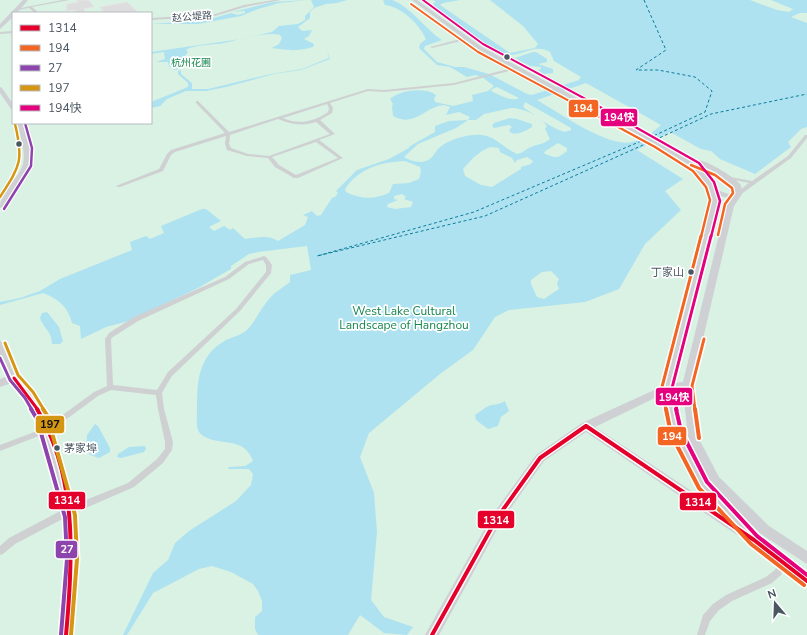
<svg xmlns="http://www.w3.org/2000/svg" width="807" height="635" viewBox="0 0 807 635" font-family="'Nunito Sans','Noto Sans SC',sans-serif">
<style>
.green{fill:#d9f2e3;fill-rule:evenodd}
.water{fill:#aee2f0;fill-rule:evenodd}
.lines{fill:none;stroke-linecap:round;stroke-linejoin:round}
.ferry{stroke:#0c7c9b;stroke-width:1;stroke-dasharray:3 2.5;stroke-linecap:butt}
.building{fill:#ddddde;stroke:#e5e6e7}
.street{fill:#ced0d2;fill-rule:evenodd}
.secondary{fill:#ced0d4;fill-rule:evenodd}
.bus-1-far1-casing{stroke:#fff;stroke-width:6}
.bus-1-casing{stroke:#fff;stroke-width:7}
.bus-2-far3-casing{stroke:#fff;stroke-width:4}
.bus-2-far2-casing{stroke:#fff;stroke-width:5}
.bus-2-far1-casing{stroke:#fff;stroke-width:6}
.bus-2-casing{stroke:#fff;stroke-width:7}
.bus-3-far2-casing{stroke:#fff;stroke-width:5}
.bus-3-far1-casing{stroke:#fff;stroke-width:6}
.bus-3-casing{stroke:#fff;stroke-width:7}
.bus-4-far2-casing{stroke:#fff;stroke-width:5}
.bus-4-far1-casing{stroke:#fff;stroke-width:6}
.bus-4-casing{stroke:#fff;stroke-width:7}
.bus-5-far3-casing{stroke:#fff;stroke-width:4}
.bus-5-far2-casing{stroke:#fff;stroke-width:5}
.bus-5-far1-casing{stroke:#fff;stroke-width:6}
.bus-5-casing{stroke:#fff;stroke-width:7}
.bus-1-far1{stroke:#e4002b;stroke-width:3}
.bus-1{stroke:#e4002b;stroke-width:4}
.bus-2-far3{stroke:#f26522;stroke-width:2}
.bus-2-far2{stroke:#f26522;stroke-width:2.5}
.bus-2-far1{stroke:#f26522;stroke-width:3}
.bus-2{stroke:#f26522;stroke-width:4}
.bus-3-far2{stroke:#8e44ad;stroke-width:2.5}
.bus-3-far1{stroke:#8e44ad;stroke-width:3}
.bus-3{stroke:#8e44ad;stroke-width:4}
.bus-4-far2{stroke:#d49613;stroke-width:2.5}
.bus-4-far1{stroke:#d49613;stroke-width:3}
.bus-4{stroke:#d49613;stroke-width:4}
.bus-5-far3{stroke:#e5007d;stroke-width:2}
.bus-5-far2{stroke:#e5007d;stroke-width:2.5}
.bus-5-far1{stroke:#e5007d;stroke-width:3}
.bus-5{stroke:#e5007d;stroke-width:4}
.bus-dot{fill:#4a5661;stroke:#fff;stroke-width:1.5}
.labels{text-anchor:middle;stroke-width:3.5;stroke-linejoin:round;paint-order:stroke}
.far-street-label{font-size:10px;fill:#4a5661;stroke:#fff}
.far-park-label{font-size:10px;fill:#17864f;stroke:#fff}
.bus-label{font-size:11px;fill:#4a5661;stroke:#fff;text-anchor:end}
.park-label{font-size:12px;fill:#17864f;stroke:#fff}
.line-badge{stroke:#fff;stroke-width:1.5}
.badge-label{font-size:11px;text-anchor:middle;font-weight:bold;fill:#fff}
.pale-badge-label{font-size:11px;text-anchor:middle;font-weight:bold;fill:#111}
</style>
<rect width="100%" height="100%" fill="#f4f4f4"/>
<path class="green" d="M0,0h807v635h-807zM13,13h138v110h-138z"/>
<path class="water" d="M307,0l-28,3 -21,6 -17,7 -43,8h-47l56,-4 24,-7 7,2 7,-2v-2l-12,1 40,-10z
M311,0h36l-10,3 -11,1 -12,4 -4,4v6l-12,9 4,4 10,-1 -3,6 -5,3 10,5 -1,3c-19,5 -23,3 -41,1l7,-4 3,-6 -2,-3c-12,-4 -42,5 -56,8 -12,2 -25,1 -37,6l-1,1 2,2 -4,5 8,3 -10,8 -8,2 -5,-4 -1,-4h-12l9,-3 -1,-7 -13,2v-2l90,-13 31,-7 7,-6 19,-2 7,-4v-4l9,-9z
M383,0c2,0 7,0 9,0 19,7 33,29 50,40l-17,6 -1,3 13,13 18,5h9l25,7 38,20 5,1 47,-15 2,-3 -27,-16 -4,-9c-16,-9 -26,4 -42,3 -12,-1 -61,-40 -74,-49l-1,-3 3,-1 -3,-2h27l-17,3 -3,2 70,48 25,-5 3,-4 -15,-18 -33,-26h260l27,10 12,2 4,-3 -22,-9h36v13h-7l-9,4 16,6v104l-6,2 -13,13 3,5 -36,27 -35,-15 -9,-8 -10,-2 -31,-17 -33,18 46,29 -18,12 16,19 -36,34 -26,45 -34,13 -76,8 -14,7 -22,33 -33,24 -71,59 -9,24 14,36 3,39 -6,68 13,17 29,10 -6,8 -23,-2 -24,-18 -12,20h-90l-3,-6v-12l7,-6v-10l-4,-10 -5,-7 -22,-12 -19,-6 -13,3 -46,24 -26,42h-4l30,-62 15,-13 7,-17 14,-12 47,-30 15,-16 2,-11 -4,-5h-21l1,-2 16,-1 8,-5c-9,-26 -35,-14 -51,-26 -7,-5 -5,-15 -5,-23 0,-29 0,-56 29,-72 7,-3 16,-5 22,-11 8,-9 14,-23 23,-32 5,-6 13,-10 19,-15v-7l21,-5 -4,-24 -49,6 -9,2 -18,12v3l-33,19 -69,33 -23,6 -25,12 -1,-13 -8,-3c-4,-16 -13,-24 -29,-30l-43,12v-3l20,-4 20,-7 20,-12 72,-29 -2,-8 16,-6 4,3 14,-6 -3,-7 41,-17h4l15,12 -12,6 5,4 10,-5 6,4 3,-2 12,11c13,-1 21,-5 33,2l27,-16 3,-8 -5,-2 9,-4 5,5 4,-1 11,-17 3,-1 3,-4 -2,-2 21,-21 32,-11 20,-11 1,-2 25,-14v-6l14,-5 19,-1 2,-3 -11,-5 -13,3 4,-8 -6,-2c-20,2 -29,23 -51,11l-1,-10 1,-2 -3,-5c11,-9 34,-12 46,-4l-2,4 1,3 18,4 20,-5 -1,-6 16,-4 6,-5 -12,-9 -7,-2 -8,2 -17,-10 -13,-2 -18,-17 1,-4 6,-5c-7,-15 -24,-32 -41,-34zM586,83l75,42c-9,8 -17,14 -29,17 -24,6 -74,-30 -95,-42zM497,87l22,11c-9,4 -19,-3 -28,-7l1,-2zM525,102l41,23 5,3v2l-6,2c-15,-4 -28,-16 -42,-25zM511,108c13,0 29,8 36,18l-2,3 5,10c-7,6 -14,5 -21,9 -5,2 -6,5 -12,6 -12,-5 -22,-18 -35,-19 -13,-1 -32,4 -42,12 -3,2 -5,7 -8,10 -7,8 -20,5 -28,0l14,-13 38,-16 12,-8h8l8,-6zM558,143l9,5v3c-9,7 -10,8 -22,3l-1,-2zM490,147l9,1 1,4 12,6 3,5 2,-3 10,-3 6,4 -2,3 -10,3v2l-29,18 -11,-2 -16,-9 -2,-7 10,-11 9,-7zM405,161l15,6 1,5 -2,7 -10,4 -16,1 -4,9c-15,7 -29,6 -43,-1l-1,-3c14,-21 36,-27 60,-28zM402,194l4,3 -2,2 9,3 -2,5 -16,2 -8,-2 1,-3 10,-4 -4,-1v-3zM551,271l8,8 -2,4 2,6 -15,10 -7,-2 -6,-13v-4l11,-8z
M327,50l3,9 -29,11 -27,4 -48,13 -20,4h-20l-19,8 -7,7 -9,2v-6l37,-15v-4l-10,-9v-3l3,-1v4l11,9v6h16l63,-15 31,-5 27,-11z
M533,52h3l11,7v3l-9,2 15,5v4l-9,1 -6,-4 3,-1v-2l-11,-1 -15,-8z
M510,118l7,1 15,5v3c-7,4 -13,8 -21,6l-2,-3 3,-3 -3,-2 -15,3 -2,-2 2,-3z
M47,312l12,15 4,14 -3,3h-8c0,-13 -9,-16 -12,-26l2,-5z
M505,401l4,10 -8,6 -3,9 -10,3 -12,-9 -1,-5c5,-3 11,-9 17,-10 6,-1 8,-1 13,-4z
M95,424l3,2 12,22v4l-11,6 -9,-3 -4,-6 1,-14z
M145,446l1,3 -2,3 -23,6 -4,-1 1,-3 11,-7z"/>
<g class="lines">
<path class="ferry" d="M644,0l22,50 -30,20h22l37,7 17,14 -7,21 -56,26
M646,139l-172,73 -157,44 168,-40 167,-75
M655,140l56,-26 96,-20"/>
</g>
<path class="building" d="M76,0h13l5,7 -10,2 1,3 -4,1h-5l-1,-3 -9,1 1,-7 11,-2z
M127,2l12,11h-35l-4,-6z"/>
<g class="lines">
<path class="street" d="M62,0h7l-37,7 7,6h-4l-6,-5 -11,2 -2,-1z
M274,0h7l-36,7 -30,9 -64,4v-2l64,-4 29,-9z
M97,12l5,1h-7z
M13,31v2l-13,1v-2z
M464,38h1v2l-33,8 -2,-1z
M516,67h1v2l-63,16 -70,7 -16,-1 -38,12 3,5 -1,5 -12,7 15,14 -16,6 24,18 -45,20h-4l-19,-11 -7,-9 -21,-2 -20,-6 -2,-6 1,-8 -51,16 -4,3 -8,16 -43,16h-2l-2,-1 43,-17 8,-15 4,-4 54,-17 -29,-30v-2h2l31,31 139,-43 16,1 70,-7zM327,104l2,4 -1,4c-14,10 -30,13 -45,6zM278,119c13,6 26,7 38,3l14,12 -61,22 -21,-2 -17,-6 -2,-4 1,-9zM316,142l22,16 -42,17 -17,-10 -7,-8z
M805,135h2v3l-16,20 -51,37h-4v-2l13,-10 -24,-5v-2l27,5 36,-25z
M264,256l2,1 6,8 -1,8 -31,38 -68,65 -5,8 -5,9 2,16 9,33 -1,8 -9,13 -29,24 -62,27 -57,30 -12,10 -3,1v-9l9,-8 57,-30 62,-25 29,-24 8,-10v-7l-7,-33 -2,-14 -45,-5 -13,6 -49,36 -49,19v-6l45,-17 49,-36 13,-6 -2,-47 4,-6 25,-16 91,-40 20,-15zM263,260l3,5v7l-30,37 -68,63 -11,18 -44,-5 -2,-46 2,-2 25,-16 91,-42 20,-15z
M782,558l3,1 1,3 -5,13 -9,8 -40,18 -13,9 -9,11 -5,14h-8l6,-20 10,-11 13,-9 40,-18 9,-7 4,-11z"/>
<path class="secondary" d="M23,0h5l-11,13h-4v4l-13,12v-5z
M412,0h5l65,47 177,95 31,18 1,-1c11,-2 42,17 50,26l1,9 -8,12 -42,180 6,51 21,40 50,49 38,25v13l-46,-30 -50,-49 -23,-48 -5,-47 -10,1 8,42 26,48 51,55 49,37v14l-4,-2 -53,-41 -8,-8 -5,-1 -151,-103 -42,29 -43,61 -62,113h-14l68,-121 43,-59 46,-32 81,-37 48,-186 -5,-15 -12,-17 -39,-24 -177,-95zM695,163l21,9 17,14 1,7 -6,1 -13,-5c-3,-8 -12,-21 -20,-26zM717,195l11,3 4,-1 -6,9 -43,176 -10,1 46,-183zM663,394l8,39 28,56 18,19 -122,-81z
M0,87l2,1 11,16v6l-2,-1 -11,-16z
M17,123h6l7,26 -1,16 -25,41 -4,2c0,-18 19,-29 23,-44 3,-14 -3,-28 -6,-41z
M0,341l3,2 2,2 13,31 15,16 14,25 24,77 5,22 2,43 -5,76h-14l7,-76 -2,-43 -5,-22 -22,-76 -12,-20 -13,-15 -12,4v-8l8,-3 -8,-20z"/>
<defs>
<path id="bus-1-far1" d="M14,378l24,32"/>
<path id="bus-1" d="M37,409c41,68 36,151 29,226
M586,426l168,114 53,41
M432,635l65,-117 43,-60 46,-32"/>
<path id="bus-2-far3" d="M411,4l67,48 95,51"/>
<path id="bus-2-far2" d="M572,102l83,45 38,24 13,16 4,13 -9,37
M691,165l24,10 17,13 1,5 -8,11 -7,31"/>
<path id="bus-2-far1" d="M666,410l-4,-23 39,-151
M695,410l-3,-24 12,-47"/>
<path id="bus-2" d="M666,409l5,25 28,54 52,56 53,41
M695,409l4,29"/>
<path id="bus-3-far2" d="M4,209l27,-43 1,-18 -7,-25"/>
<path id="bus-3-far1" d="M0,358l10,22 15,18 7,12"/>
<path id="bus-3" d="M31,409l6,10 28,98 2,42 -6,76"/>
<path id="bus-4-far2" d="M0,197c20,-31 24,-36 15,-73"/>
<path id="bus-4-far1" d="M5,343l13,32 15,17 11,18"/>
<path id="bus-4" d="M43,409l4,6 28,100 2,44 -6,76"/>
<path id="bus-5-far3" d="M423,0l60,44 110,59"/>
<path id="bus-5-far2" d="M591,102l108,61 15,19 6,19 -9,36"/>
<path id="bus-5-far1" d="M677,410l-5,-22 39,-152"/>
<path id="bus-5" d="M676,409l5,22 26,51 50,54 50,39"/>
</defs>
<use href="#bus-1-far1" class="bus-1-far1-casing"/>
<use href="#bus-1" class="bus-1-casing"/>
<use href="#bus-2-far3" class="bus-2-far3-casing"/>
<use href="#bus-2-far2" class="bus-2-far2-casing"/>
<use href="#bus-2-far1" class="bus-2-far1-casing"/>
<use href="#bus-2" class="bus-2-casing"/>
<use href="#bus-3-far2" class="bus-3-far2-casing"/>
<use href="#bus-3-far1" class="bus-3-far1-casing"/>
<use href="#bus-3" class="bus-3-casing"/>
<use href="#bus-4-far2" class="bus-4-far2-casing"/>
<use href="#bus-4-far1" class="bus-4-far1-casing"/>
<use href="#bus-4" class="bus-4-casing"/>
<use href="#bus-5-far3" class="bus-5-far3-casing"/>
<use href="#bus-5-far2" class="bus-5-far2-casing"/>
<use href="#bus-5-far1" class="bus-5-far1-casing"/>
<use href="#bus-5" class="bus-5-casing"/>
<use href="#bus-1-far1" class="bus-1-far1"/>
<use href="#bus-1" class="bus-1"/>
<use href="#bus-2-far3" class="bus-2-far3"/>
<use href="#bus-2-far2" class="bus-2-far2"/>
<use href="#bus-2-far1" class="bus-2-far1"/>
<use href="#bus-2" class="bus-2"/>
<use href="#bus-3-far2" class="bus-3-far2"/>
<use href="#bus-3-far1" class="bus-3-far1"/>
<use href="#bus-3" class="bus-3"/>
<use href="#bus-4-far2" class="bus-4-far2"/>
<use href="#bus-4-far1" class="bus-4-far1"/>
<use href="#bus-4" class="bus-4"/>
<use href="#bus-5-far3" class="bus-5-far3"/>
<use href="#bus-5-far2" class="bus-5-far2"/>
<use href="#bus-5-far1" class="bus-5-far1"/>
<use href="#bus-5" class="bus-5"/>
</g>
<g class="bus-dot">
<circle cx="507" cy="57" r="3.5"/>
<circle cx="19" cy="144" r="3.5"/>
<circle cx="691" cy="272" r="3.5"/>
<circle cx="57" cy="448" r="3.5"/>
</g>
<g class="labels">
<g class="far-street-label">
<text transform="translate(192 16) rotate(-4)" y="4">赵公堤路</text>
</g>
<g class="far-park-label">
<text x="191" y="66">杭州花圃</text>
</g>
<g class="bus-label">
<text x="684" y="276">丁家山</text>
<text x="64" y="452" text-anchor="start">茅家埠</text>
</g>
<g class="park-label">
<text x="404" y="315">West Lake Cultural<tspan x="404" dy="14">Landscape of Hangzhou</tspan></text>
</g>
</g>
<g class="line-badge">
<rect x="568" y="99" width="31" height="19" rx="4" fill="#f26522"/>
<rect x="600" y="108" width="38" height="19" rx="4" fill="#e5007d"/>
<rect x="655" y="387" width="38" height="19" rx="4" fill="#e5007d"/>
<rect x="35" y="415" width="30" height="19" rx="4" fill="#d49613"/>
<rect x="657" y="426" width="30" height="20" rx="4" fill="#f26522"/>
<rect x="48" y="491" width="38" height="19" rx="4" fill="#e4002b"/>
<rect x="679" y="492" width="38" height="19" rx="4" fill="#e4002b"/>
<rect x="477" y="510" width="38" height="19" rx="4" fill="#e4002b"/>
<rect x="55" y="540" width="23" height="19" rx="4" fill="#8e44ad"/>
</g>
<g class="badge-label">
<text x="583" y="112">194</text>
<text x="619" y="121">194快</text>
<text x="674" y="401">194快</text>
<text x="672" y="440">194</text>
<text x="67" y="504">1314</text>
<text x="698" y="506">1314</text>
<text x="496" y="524">1314</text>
<text x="67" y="553">27</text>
</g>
<g class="pale-badge-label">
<text x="50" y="428">197</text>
</g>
<rect x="12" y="12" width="140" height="112" fill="#ffffff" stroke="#b7bbc0"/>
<rect x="20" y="25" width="20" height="6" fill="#e4002b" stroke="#b7bbc0"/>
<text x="48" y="32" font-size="12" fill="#4a5661">1314</text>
<rect x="20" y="45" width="20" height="6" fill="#f26522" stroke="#b7bbc0"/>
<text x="48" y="52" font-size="12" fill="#4a5661">194</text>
<rect x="20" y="65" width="20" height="6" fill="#8e44ad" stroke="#b7bbc0"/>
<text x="48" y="72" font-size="12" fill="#4a5661">27</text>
<rect x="20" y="85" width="20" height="6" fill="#d49613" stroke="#b7bbc0"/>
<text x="48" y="92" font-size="12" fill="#4a5661">197</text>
<rect x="20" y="105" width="20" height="6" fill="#e5007d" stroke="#b7bbc0"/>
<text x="48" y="112" font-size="12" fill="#4a5661">194快</text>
<g transform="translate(775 603) rotate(341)" stroke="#ffffff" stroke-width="3" paint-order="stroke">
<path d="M0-3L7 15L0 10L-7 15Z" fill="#4a5661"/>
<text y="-6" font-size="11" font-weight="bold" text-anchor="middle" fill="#4a5661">N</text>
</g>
</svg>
